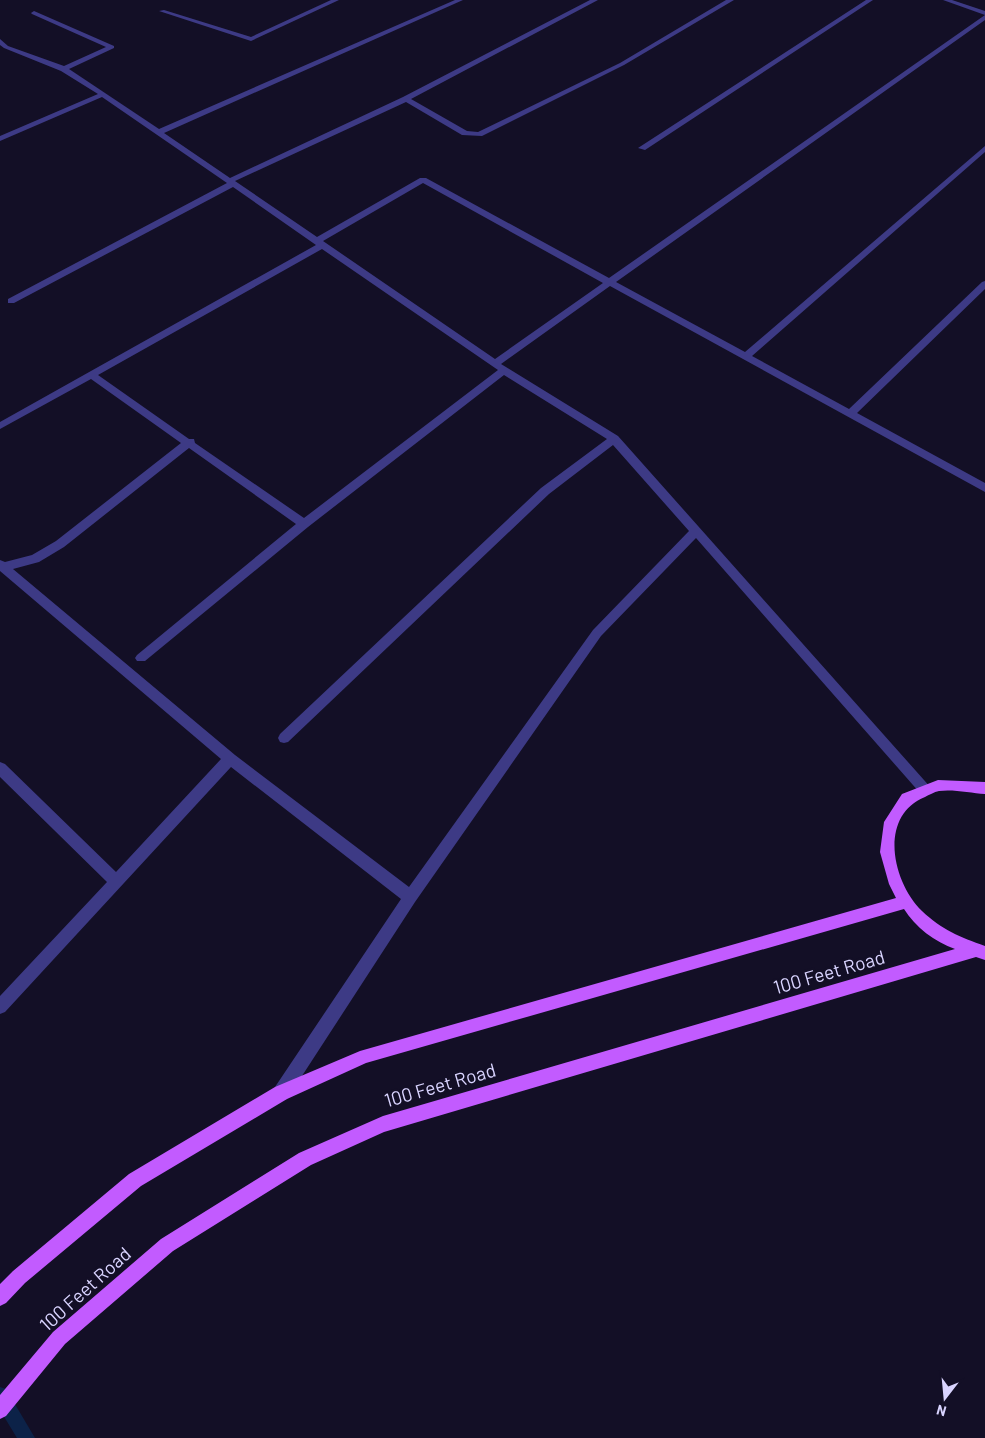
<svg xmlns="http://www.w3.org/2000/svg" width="985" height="1438" viewBox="0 0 985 1438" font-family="Barlow,sans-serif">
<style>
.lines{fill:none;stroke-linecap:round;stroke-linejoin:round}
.stream{fill:#0c2248;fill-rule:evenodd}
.minor{fill:#3d3a85;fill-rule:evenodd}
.major{fill:#c25bff;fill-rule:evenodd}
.labels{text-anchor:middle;stroke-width:5;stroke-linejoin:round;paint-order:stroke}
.near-street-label{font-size:19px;fill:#d9d4ff;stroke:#130f26}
</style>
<rect width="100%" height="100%" fill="#130f26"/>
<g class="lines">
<path class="stream" d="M0,1387l6,2 29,49h-18l-17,-28z"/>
<path class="minor" d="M331,0h8l-88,41 -92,-30 5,-1 87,27z
M455,0h8l-299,133 66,45 173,-81 187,-97h8l-187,99 56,32 11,1 142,-69 106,-63h8l-110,65 -142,71 -20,-1 -56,-33 -171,79 82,56 103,-59h6l183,100 376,-263v5l-369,262 129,70 240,-206v6l-233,204 97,53 133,-127 3,-1v8l-128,124 128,70v9l-375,-206 -109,78 117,72 314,353 -2,4 -5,2 -5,-2 -224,-255 -95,98 -186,266 -128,197 -6,2 -6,-2 -2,-6 2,-6 126,-188 -170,-132 -226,245 -5,2v-18l107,-114 -107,-105v-15l5,2 111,108 105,-113 -221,-188v-11l5,2 27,-7 24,-14 125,-98 -90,-64 -91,50v-7l316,-177 -83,-58 -219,116h-6v-4l219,-116 -125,-86 -102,44v-5l98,-42 -37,-23 -57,-23 -4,-3v-6l8,7 56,20 42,-19 -74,-33 -1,-1 3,-2 80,35v2l-45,21 90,60zM423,183l180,100 -108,76 -172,-118zM322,249l176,121 -194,148 -109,-75 -1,-4h-5l-91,-64zM504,375l103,64 -66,49 -261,246 -2,4 2,4 4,1 4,-1 261,-248 64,-49 76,86 -96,99 -184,257 -174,-132 -222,-186 26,-7 25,-15 125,-99 107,76 -159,131 -2,3 2,3h8l163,-134z
M866,0h7l-228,150 -7,-2z
M943,0h9l33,11v4z"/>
<path class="major" d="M938,780l47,2v12c-14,-1 -32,-5 -46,-3 -5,1 -10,4 -14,6 -47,19 -33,85 -3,114 20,19 38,26 63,35v14l-9,-3 -592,175 -73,33 -138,86 -108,93 -59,72 -6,3v-24l53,-63 108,-93 138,-86 84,-37 572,-167c-20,-7 -40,-22 -51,-40l-538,154 -79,36 -146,87 -116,97 -19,20 -6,3v-22l13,-13 116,-97 146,-87 85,-36 536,-153 -7,-14 -9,-32 4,-30 18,-28z"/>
</g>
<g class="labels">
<g class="near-street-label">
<text transform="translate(829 972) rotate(-16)" y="7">100 Feet Road</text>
<text transform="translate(440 1085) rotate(-16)" y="7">100 Feet Road</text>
<text transform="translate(85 1289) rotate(-42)" y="7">100 Feet Road</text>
</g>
</g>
<g transform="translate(945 1398) rotate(196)" stroke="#130f26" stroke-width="4" paint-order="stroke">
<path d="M0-4L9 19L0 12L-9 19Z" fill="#d9d4ff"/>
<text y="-8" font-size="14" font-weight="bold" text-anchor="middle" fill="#d9d4ff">N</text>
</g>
</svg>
